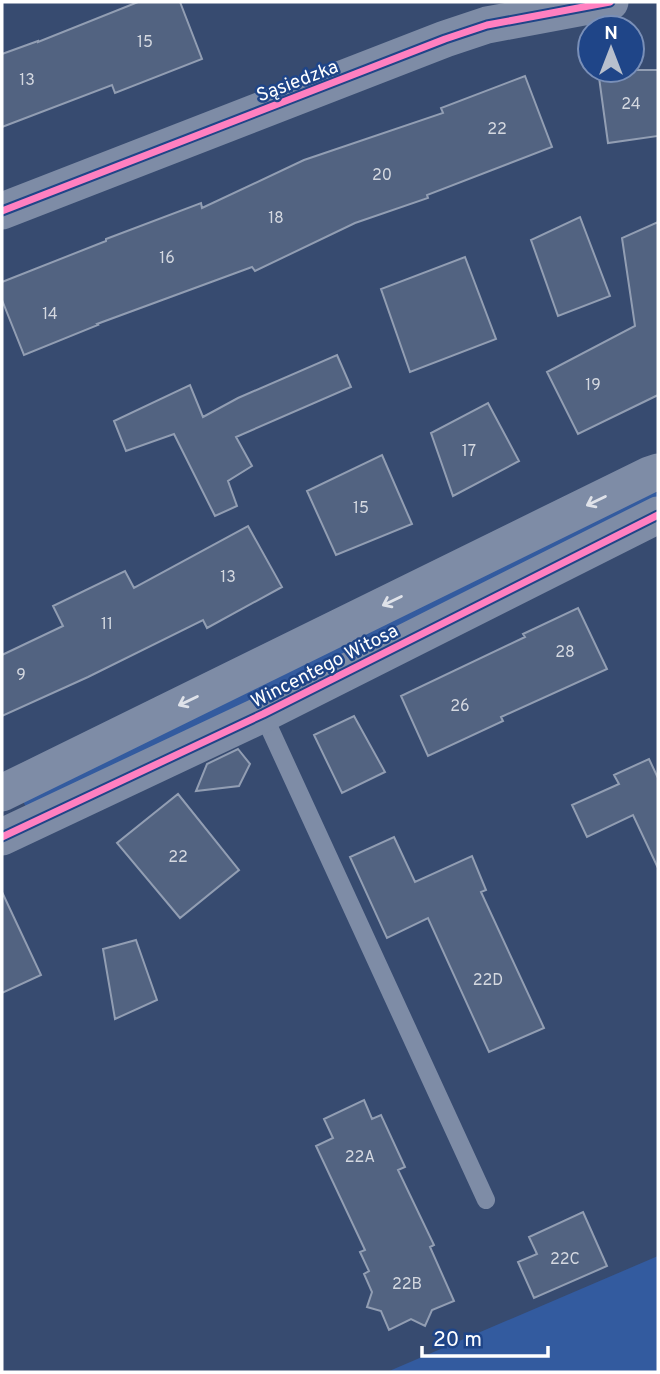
<svg xmlns="http://www.w3.org/2000/svg" width="660" height="1374" viewBox="0 0 660 1374" font-family="Overpass,sans-serif">
<style>
.green{fill:#335b9f}
.building{fill:#526381;stroke:#929eb3;stroke-width:2}
.lines{fill:none;stroke-linecap:round;stroke-linejoin:round}
.lane{stroke:#7e8ca6;stroke-width:18}
.street{stroke:#7e8ca6;stroke-width:37}
.cycleway-casing{stroke:#1f4588;stroke-width:11}
.cycleway{stroke:#ff80c0;stroke-width:7}
.oneway{stroke:#dfe2e9}
.labels{text-anchor:middle;stroke-width:5;stroke-linejoin:round;paint-order:stroke}
.number-label{font-size:16px;fill:#d4d8e0}
.street-label{font-size:19px;fill:#fff;stroke:#1f4588}
</style>
<rect width="100%" height="100%" fill="#374b70"/>
<path class="green" d="M654,487l4,9v5l-631,309 -6,-14z
M658,1256v116h-271z"/>
<path class="building" d="M138,2h42l22,57 -87,34 -3,-8 -110,42v-73l36,-13v1z
M598,70h60v66l-50,7z
M525,76l27,71 -125,48 1,3 -73,25 -100,48 -3,-4 -155,57 1,1 -74,30 -22,-55v-18l104,-41v-2l95,-36 1,5 102,-48 139,-47 -2,-5z
M580,217l30,79 -52,20 -27,-76z
M658,222v173l-80,39 -31,-62 88,-46 -13,-88z
M465,257l31,82 -86,33 -29,-83z
M337,355l14,32 -115,50 16,29 -24,15 9,25 -22,10 -41,-82 -48,17 -12,-30 76,-36 13,32 35,-19z
M488,403l31,58 -66,35 -22,-63z
M382,455l30,69 -76,31 -29,-64z
M248,526l34,61 -75,41 -4,-8 -115,57 -86,39v-61l61,-29 -10,-20 72,-35 9,17z
M578,608l29,61 -106,48 2,4 -75,35 -27,-60 124,-59 -2,-3z
M354,716l31,56 -43,21 -28,-58z
M238,749l12,15 -11,22 -43,5 11,-27z
M649,759l9,19v90l-25,-53 -46,22 -15,-32 47,-21 -5,-9z
M178,794l61,76 -59,48 -63,-75z
M394,837l21,45 57,-26 14,34 -5,2 63,136 -55,24 -61,-134 -41,20 -37,-81z
M2,892l39,83 -39,18z
M136,940l21,60 -42,19 -12,-70z
M364,1100l8,19 9,-4 24,52 -7,3 36,75 -4,2 24,54 -22,9 -7,16 -14,-7 -22,11 -8,-19 -14,-4 5,-15 -8,-18 5,-3 -9,-19 5,-2 -49,-104 17,-8 -9,-19z
M583,1212l24,54 -73,32 -16,-36 19,-8 -8,-17z"/>
<g class="lines">
<path class="lane" d="M263,714l223,486"/>
<path class="street" d="M2,211l443,-172 42,-14 123,-23
M2,793l647,-318 9,-3
M2,837l261,-123 395,-199"/>
<defs>
<path id="cycleway" d="M2,211l443,-172 42,-14 123,-23
M2,837l261,-123 395,-199"/>
</defs>
<use href="#cycleway" class="cycleway-casing"/>
<use href="#cycleway" class="cycleway"/>
</g>
<defs><path id="oneway-shaft" d="M-6 0H5M1.5-3L5.5 0L1.5 3" fill="none" stroke-width="1.6" stroke-linecap="round" stroke-linejoin="round" transform="scale(1.75)"/></defs>
<g class="oneway">
<use href="#oneway-shaft" transform="translate(596 501) rotate(154)"/>
<use href="#oneway-shaft" transform="translate(392 601) rotate(154)"/>
<use href="#oneway-shaft" transform="translate(188 701) rotate(154)"/>
</g>
<g class="labels">
<g class="number-label">
<text x="145" y="47">15</text>
<text x="27" y="85">13</text>
<text x="631" y="109">24</text>
<text x="497" y="134">22</text>
<text x="382" y="180">20</text>
<text x="276" y="223">18</text>
<text x="167" y="263">16</text>
<text x="50" y="319">14</text>
<text x="593" y="390">19</text>
<text x="469" y="456">17</text>
<text x="361" y="513">15</text>
<text x="228" y="582">13</text>
<text x="107" y="629">11</text>
<text x="565" y="657">28</text>
<text x="21" y="680">9</text>
<text x="460" y="711">26</text>
<text x="178" y="862">22</text>
<text x="488" y="985">22D</text>
<text x="360" y="1162">22A</text>
<text x="565" y="1264">22C</text>
<text x="407" y="1289">22B</text>
</g>
<g class="street-label">
<text transform="translate(297 80) rotate(-21)" y="7">Sąsiedzka</text>
<text transform="translate(324 665) rotate(-27)" y="7">Wincentego Witosa</text>
</g>
</g>
<rect width="660" height="1374" fill="none" stroke="#ffffff" stroke-width="7"/>
<g transform="translate(611 49)"><circle r="33" fill="#1f4588" stroke="#798fb8" stroke-width="2"/>
<path d="M0-5L12 26L0 18L-12 26Z" fill="#b9c0cd"/>
<text y="-10" font-size="19" font-weight="bold" text-anchor="middle" fill="#ffffff">N</text>
</g>
<path d="M422 1346v10h126v-10" fill="none" stroke="#ffffff" stroke-width="3.5"/>
<text x="433" y="1346" font-size="21" fill="#ffffff" stroke="#1f4588" stroke-width="5" paint-order="stroke">20 m</text>
</svg>
